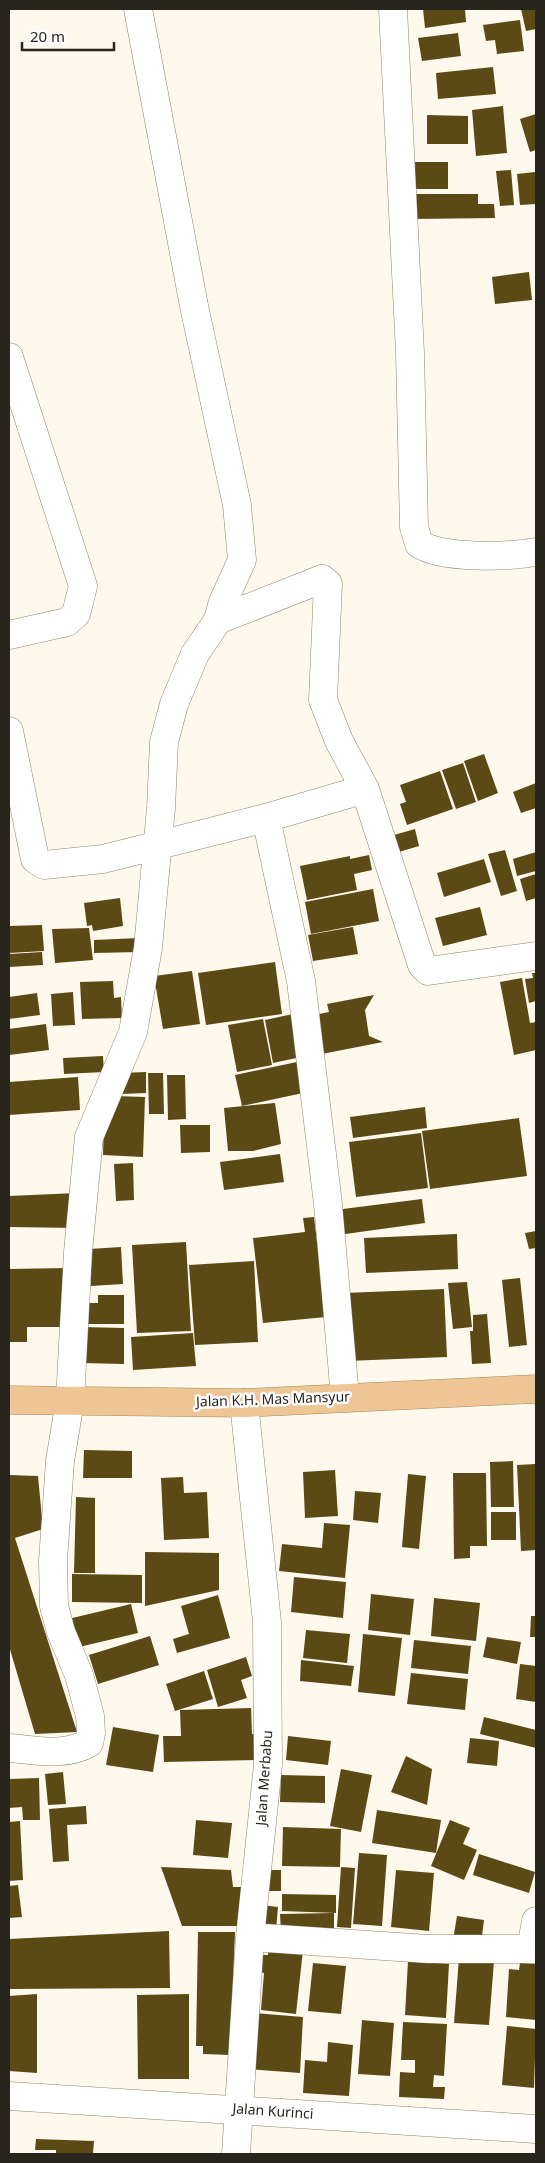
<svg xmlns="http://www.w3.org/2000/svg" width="545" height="2163" viewBox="0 0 545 2163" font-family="'Noto Sans',sans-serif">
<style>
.building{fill:#5b4a15}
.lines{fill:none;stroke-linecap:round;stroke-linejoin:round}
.minor-casing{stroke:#8b8470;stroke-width:29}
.tertiary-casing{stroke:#8b8470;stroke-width:29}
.trunk-casing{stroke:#a5855b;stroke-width:29}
.minor{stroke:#fff;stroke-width:28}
.tertiary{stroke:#fff;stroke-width:28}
.trunk{stroke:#eec696;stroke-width:28}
.labels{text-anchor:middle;stroke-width:5;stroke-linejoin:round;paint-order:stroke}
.street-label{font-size:14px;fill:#28251d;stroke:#fff}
</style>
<rect width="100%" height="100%" fill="#fef9ec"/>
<path class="building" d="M423,9h42l1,13 -41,6z
M521,9h15v20l-10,2z
M520,20l4,31 -27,3 -2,-14 -9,1 -3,-16z
M458,33l3,23 -39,5 -4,-23z
M493,67l3,27 -58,5 -2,-26z
M503,106l4,47 -31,3 -4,-46z
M536,114v36l-6,2 -10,-33z
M427,115l41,1v28h-41z
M412,162h36v27h-36z
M511,170l3,35 -14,1 -4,-35z
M535,172l1,32 -16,1 -3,-31z
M412,194h66v10h16l1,14 -82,1z
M529,272l3,28 -37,4 -3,-27z
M484,754l14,39 -20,8 -14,-40z
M463,763l13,39 -20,7 -14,-39z
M440,771l13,38 -46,16 -7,-21 6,-2 -6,-17z
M536,783v25l-15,5 -8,-21z
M415,829l4,17 -20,6 -5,-17z
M505,850l12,41 -16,5 -13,-42z
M536,852v19l-19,5 -4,-17z
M369,855l3,15 -18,4 3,16 -50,10 -7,-34 50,-10v3z
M484,859l7,23 -47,15 -7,-24z
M536,874v24l-10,3 -6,-22z
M373,889l6,32 -68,13 -6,-32z
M120,898l3,28 -30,5 -1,-6 -5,1 -3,-23z
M480,907l7,28 -44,11 -8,-28z
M42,925l2,26 -35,2v-27z
M353,927l5,27 -45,7 -5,-26z
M89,928l4,32 -38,3 -3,-34z
M139,938l1,14 -46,1v-13z
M42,952l1,13 -34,2v-13z
M275,962l7,52 -76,11 -8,-52z
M192,971l8,53 -37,5 -9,-53z
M532,973h4v28l-7,2 -4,-24 8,-1z
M522,978l8,45 6,-1v28l-22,5 -14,-73z
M113,981l1,17 7,-1 1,21 -40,1 -2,-37z
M73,992l2,33 -22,1 -2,-32z
M37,993l3,22 -31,4v-22z
M374,995l-9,15 4,26 14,6 -61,12 -8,-39 15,-3 -2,-8z
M293,1014l8,43 -28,6 -8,-43z
M263,1019l9,46 -35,7 -9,-47z
M46,1024l3,26 -40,5v-26z
M103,1056l1,16 -40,2 -1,-16z
M297,1062l6,31 -61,13 -7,-31z
M146,1072v21l-25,1 -1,-21z
M148,1073h15l1,41h-15z
M167,1075h18l1,44 -18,1z
M78,1077l2,33 -71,5v-33z
M114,1096l31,1 -2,60 -40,-2 1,-39 9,1z
M275,1103l6,41 -28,7h-25l-4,-43z
M425,1107l2,21 -74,10 -3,-21z
M519,1118l8,58 -97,13 -8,-58z
M180,1125h30v27l-29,1z
M421,1133l7,55 -72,9 -7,-55z
M280,1154l4,28 -60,8 -4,-28z
M133,1163l1,37 -18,1 -2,-37z
M77,1193v35l-68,-1v-31z
M422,1199l3,24 -87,12 -3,-25z
M314,1217l12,100 -63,6 -10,-85 52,-6 -2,-14z
M536,1231v17l-7,1 -4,-16z
M457,1234l1,35 -92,4 -2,-35z
M186,1242l5,89 -54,2 -5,-88z
M121,1247l2,37 -32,2 -2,-37z
M254,1261l4,81 -63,3 -6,-80z
M67,1268l1,59h-41v15h-18v-73z
M520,1278l7,67 -18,2 -7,-67z
M467,1282l5,45 -19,2 -5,-46z
M444,1289l3,68 -100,4 -3,-68z
M98,1295h26v29h-39v-21h13z
M487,1314l4,49 -19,1 -2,-33h3v-16z
M82,1327l42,1v36l-42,-1z
M193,1333l3,33 -63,4 -2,-33z
M84,1450l48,1v27h-49z
M513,1461l1,46h-23l-1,-45z
M536,1464v86l-15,1 -4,-86z
M335,1470l3,46 -33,2 -2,-46z
M453,1473h33l1,73h-17v12l-16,1z
M408,1474l18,2 -7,73 -17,-2z
M9,1475l29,1 5,53 -28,9 62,194 -42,2 -26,-88z
M183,1477l1,16 23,-1 2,46 -45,2 -3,-62z
M355,1491l26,2 -3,30 -25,-3z
M76,1497l19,1v75h-21z
M491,1512h25v28h-25z
M324,1523l26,2 -5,53 -66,-7 3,-27 40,4z
M145,1552l74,1v37l-74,16z
M72,1574l70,1v28l-70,-1z
M294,1577l52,5 -3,36 -52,-6z
M371,1594l43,5 -4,36 -42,-5z
M218,1595l12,43 -53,15 -4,-14 16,-5 -8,-28z
M434,1598l46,5 -4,38 -45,-5z
M131,1604l7,29 -63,15 -7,-29z
M531,1616h5v21h-6z
M306,1630l44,4 -3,29 -44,-5z
M363,1634l39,4 -7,58 -37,-4z
M150,1636l9,29 -61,19 -9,-29z
M487,1637l34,5 -4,22 -34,-7z
M414,1640l57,6 -3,28 -57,-6z
M246,1657l6,19 -11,4 6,18 -29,9 -11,-37z
M301,1660l53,6 -3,20 -51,-5z
M520,1664l16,2v36l-20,-3z
M204,1671l9,28 -38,12 -9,-27z
M411,1673l57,6 -3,31 -58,-6z
M251,1708l1,26h3l1,26 -92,2 -1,-26h18l-1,-26z
M484,1717l52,13v18l-56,-14z
M113,1727l46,8 -6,37 -47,-7z
M288,1736l43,5 -3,24 -42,-5z
M470,1738l29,3 -2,25 -30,-3z
M406,1756l26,13 -5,36 -36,-13z
M341,1769l31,6 -11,57 -31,-6z
M63,1772l3,32 -18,1 -3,-31z
M281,1775l44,1v27l-45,-1z
M39,1778l1,42h-17l-1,-13 -13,1v-29z
M86,1806l1,18 -20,1 2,36 -16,1 -4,-53z
M377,1810l64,10 -5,33 -64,-10z
M196,1820l36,3 -4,35 -35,-3z
M450,1820l20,8 -7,16 14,6 -13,30 -33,-14z
M20,1821l3,59 -14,1v-59z
M283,1827l58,2 -1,38 -58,-1z
M359,1853l28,2 -5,71 -29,-2z
M479,1854l56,18 -6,21 -56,-18z
M161,1867l70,3 2,17h17l-4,39h-64z
M341,1867l14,1 -4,60 -14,-1z
M263,1870h18v21h-18z
M396,1870l38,3 -5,58 -38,-4z
M18,1885l4,32 -13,1v-32z
M282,1894l54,1v18l-54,-2z
M262,1905l16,2 -2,23 -16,-2z
M334,1913v18l-53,1 -1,-18z
M457,1916l27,4 -3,24 -28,-4z
M169,1931l1,57 -161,1v-50z
M198,1932h37l-5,123 -27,-1v-8h-7z
M269,1946l34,4 -7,64 -35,-4 3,-37 -6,-1 2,-17h8z
M459,1958l35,3 -5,64 -35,-2z
M408,1961l41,3 -3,54 -41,-3z
M313,1963l33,3 -5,48 -33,-3z
M520,1963l16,1v56l-30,-3 3,-48 10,1z
M37,1994v79l-28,-2v-75z
M189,1994v85h-51l-1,-84z
M253,2013l50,4 -3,56 -51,-4z
M362,2020l32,3 -4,53 -32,-2z
M403,2022l44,2 -3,52 -10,-1 -1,12h12l-1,12 -45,-2 1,-25 15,1v-13h-14z
M507,2026l29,3 -2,59 -32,-3z
M328,2042l25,3 -4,51 -46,-3 2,-33 22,2z
M36,2139l58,2 -1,13h-37v-4h-21z"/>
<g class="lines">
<defs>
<path id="minor" d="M393,9l17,344 4,174 5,17c25,15 88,13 117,8
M9,357l74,229 -7,28 -9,8 -58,13
M218,620l104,-41 6,5 -5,116 16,41 26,48 57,176 6,6 108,-15
M9,731l26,128 9,6 59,-6 163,-41 99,-29
M266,818l35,163 27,223 17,193
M9,1748c28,2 55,9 80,-5l2,-10 -1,-17 -11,-41 -18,-43 -7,-26 -1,-45 7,-100 10,-60 8,-149 11,-115 44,-105 15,-84 13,-140 3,-66 10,-38 21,-50 23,-34 5,-18 19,-42 -5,-55 -43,-199 -56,-297
M250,1937l178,12h108
M531,1949l5,-28
M236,2154l14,-217 18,-172 -1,-143 -23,-219"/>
<path id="tertiary" d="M9,2096l527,33"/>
<path id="trunk" d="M9,1400l235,3 292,-14"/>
</defs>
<use href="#minor" class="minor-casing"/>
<use href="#tertiary" class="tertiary-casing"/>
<use href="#trunk" class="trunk-casing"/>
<use href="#minor" class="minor"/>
<use href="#tertiary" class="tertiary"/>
<use href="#trunk" class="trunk"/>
</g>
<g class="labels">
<g class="street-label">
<text transform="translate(273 1399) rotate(-2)" y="5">Jalan K.H. Mas Mansyur</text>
<text transform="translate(264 1778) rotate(-86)" y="5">Jalan Merbabu</text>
<text transform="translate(273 2111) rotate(4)" y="5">Jalan Kurinci</text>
</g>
</g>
<rect width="545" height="2163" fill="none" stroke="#28251d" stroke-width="20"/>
<path d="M22 42v8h92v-8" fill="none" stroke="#28251d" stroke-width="2.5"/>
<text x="30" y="42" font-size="15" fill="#28251d" stroke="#ffffff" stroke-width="4" paint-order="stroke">20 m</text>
</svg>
